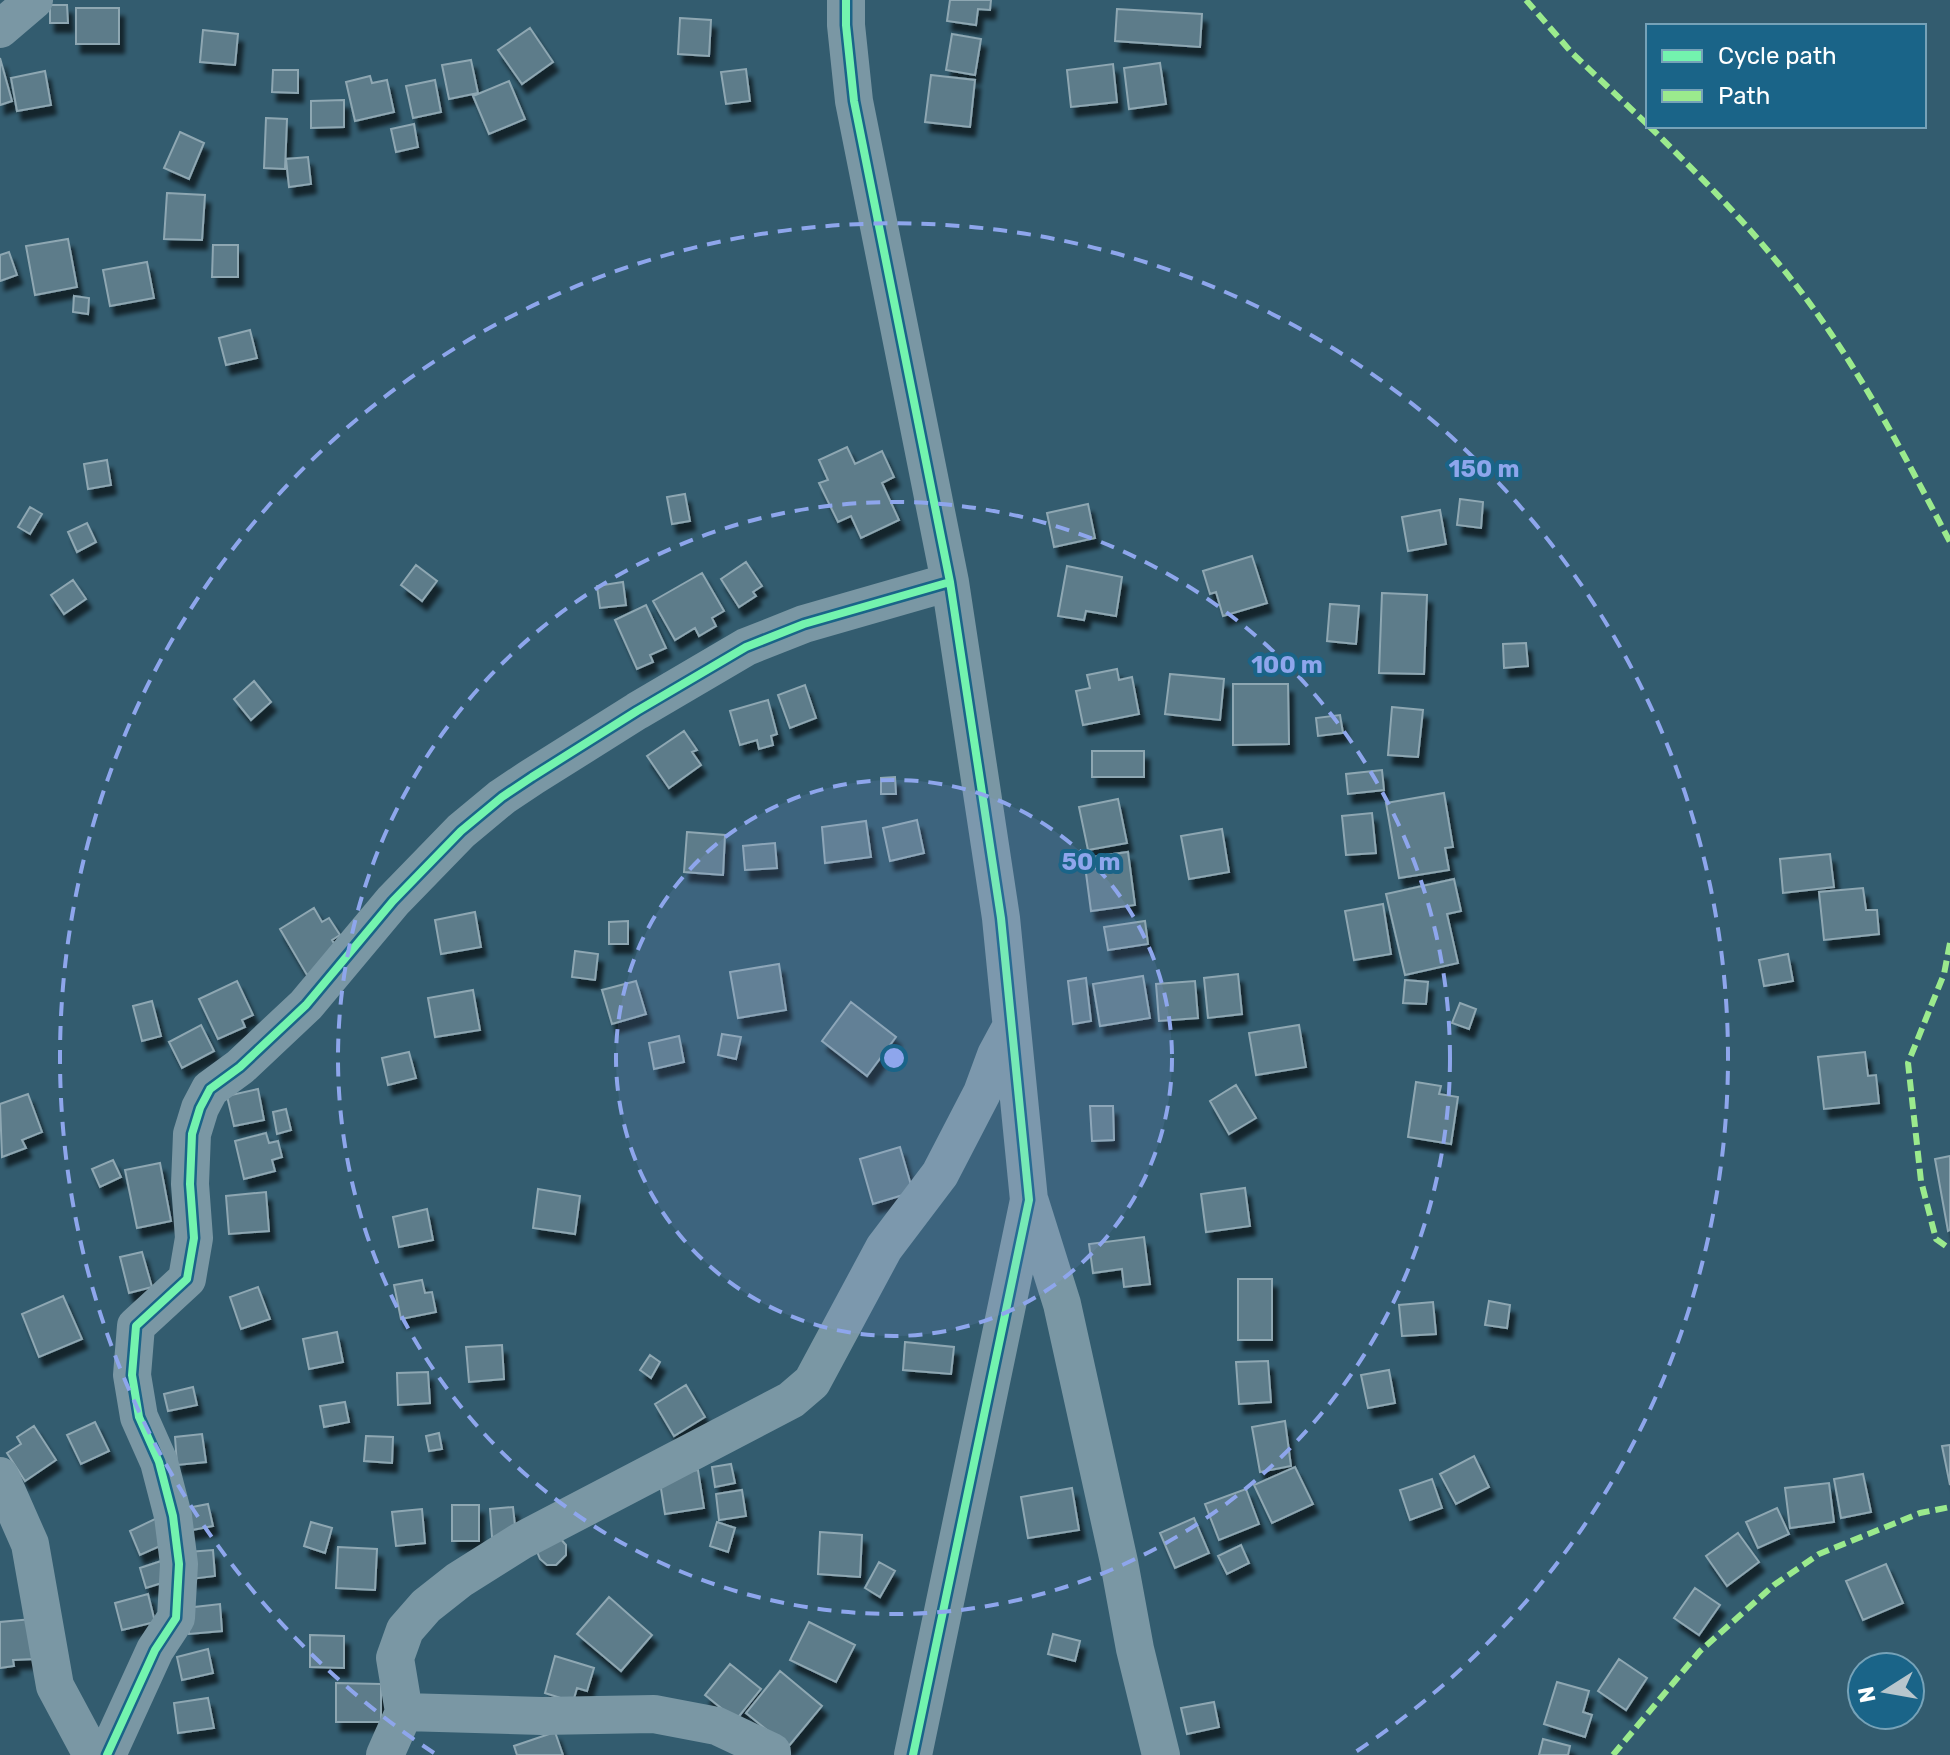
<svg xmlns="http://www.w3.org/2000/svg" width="1950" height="1755" viewBox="0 0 1950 1755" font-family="Rubik,sans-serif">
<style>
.building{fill:#5d7b8a;stroke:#8ea7b2;stroke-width:2;filter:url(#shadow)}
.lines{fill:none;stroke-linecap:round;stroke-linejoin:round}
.minor{stroke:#7a97a4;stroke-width:38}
.quiet{stroke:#9bea8d;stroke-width:6;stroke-dasharray:12 6;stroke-linecap:butt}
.cycleway-casing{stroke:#1a6488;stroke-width:13}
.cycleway{stroke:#73f3ae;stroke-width:8}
.ring{fill:none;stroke:#8ea6ec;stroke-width:4;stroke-dasharray:14 10}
.centre{fill:#8ea6ec;stroke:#1a6488;stroke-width:4}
.ring-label{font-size:24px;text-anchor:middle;font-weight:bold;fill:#8ea6ec;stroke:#1a6488;stroke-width:8;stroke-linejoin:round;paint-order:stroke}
</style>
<defs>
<filter id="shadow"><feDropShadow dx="5" dy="9" stdDeviation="2" flood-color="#0009"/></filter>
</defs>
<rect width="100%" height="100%" fill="#335c6f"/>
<path class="building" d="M950,0h41l-1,10 -12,-1 -2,16 -29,-4z
M50,5h17l1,18h-18z
M76,8h43v36h-43z
M1117,9l85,5 -2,33 -85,-6z
M680,18l31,2 -2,36 -31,-2z
M530,28l23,34 -31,22 -24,-34z
M203,30l35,4 -3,31 -35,-3z
M952,34l29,5 -6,36 -29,-5z
M0,58l12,43 -12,4z
M471,60l7,33 -29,6 -7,-34z
M1160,63l6,41 -37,5 -5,-41z
M1113,64l4,38 -46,5 -4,-37z
M746,69l4,32 -24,3 -5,-32z
M273,70h25v23l-26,-1z
M45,71l6,34 -34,6 -6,-33z
M931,75l44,5 -5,47 -45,-5z
M370,76l2,7 15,-3 7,32 -39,9 -9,-39z
M435,80l6,32 -28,6 -7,-32z
M509,81l16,38 -36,15 -16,-38z
M344,100v27l-33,1v-27z
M266,118l21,1 -2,50 -21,-1z
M414,124l4,23 -22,5 -5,-23z
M180,132l24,11 -15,36 -25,-11z
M308,157l3,27 -22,3 -3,-28z
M167,193l38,2 -3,45 -38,-1z
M68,239l9,48 -42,8 -9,-49z
M213,245h25v32h-26z
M9,252l8,23 -17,6v-26z
M147,262l7,36 -44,8 -7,-36z
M74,296l15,2 -1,16 -15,-2z
M250,330l7,28 -31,7 -7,-27z
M847,447l8,17 27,-13 12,26 -12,6 17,37 -38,18 -10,-22 -13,6 -19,-39 9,-3 -9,-20z
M107,460l4,25 -23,4 -4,-25z
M685,494l5,27 -18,3 -5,-27z
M1460,499l23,3 -2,26 -24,-3z
M1088,504l7,34 -41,9 -7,-34z
M30,507l12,7 -12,20 -12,-7z
M1440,510l6,34 -38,7 -6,-34z
M87,523l9,19 -19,10 -9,-20z
M1252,556l15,47 -44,13 -7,-24 -6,2 -7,-23z
M746,562l16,24 -9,6 3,4 -17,11 -18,-28z
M416,565l21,16 -15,20 -21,-16z
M1067,566l55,11 -6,39 -30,-5 -2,9 -26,-4z
M702,573l22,38 -12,7 4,8 -17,10 -4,-8 -20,12 -22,-39z
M73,580l13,19 -22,15 -13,-19z
M623,582l3,23 -26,3 -3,-22z
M1382,593l45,2 -3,79 -45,-1z
M1330,604l29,2 -3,38 -29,-3z
M646,605l20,43 -16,7 3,7 -16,7 -22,-49z
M1526,643l2,23 -24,2 -1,-24z
M1117,669l2,11 13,-3 7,37 -56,11 -7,-34 14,-3 -3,-13z
M1170,674l54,5 -4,41 -55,-6z
M254,681l17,21 -20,18 -17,-21z
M1233,684h55l1,60 -56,1z
M805,685l11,33 -26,10 -12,-33z
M768,700l9,34 -6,2 2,9 -14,4 -2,-9 -17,5 -10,-34z
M1392,707l31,3 -5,47 -30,-2z
M1340,715l3,18 -25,3 -2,-18z
M684,731l13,19 -5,2 9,13 -32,23 -22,-32z
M1092,751h52v26h-52z
M1382,770l2,20 -36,4 -2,-20z
M895,777l1,17h-15v-16z
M1444,793l9,54 -8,1 4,22 -50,8 -13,-75z
M1118,799l9,44 -39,7 -9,-43z
M1372,813l4,40 -30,2 -4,-39z
M917,820l7,33 -34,8 -7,-33z
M866,821l5,36 -46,6 -3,-36z
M1222,829l7,43 -40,7 -8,-43z
M687,832l38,3 -2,40 -39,-3z
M775,843l2,25 -32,2 -2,-24z
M1128,852l7,53 -44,6 -7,-53z
M1830,854l4,33 -51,6 -3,-34z
M1454,879l7,32 -14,3 11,49 -53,12 -19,-81z
M1863,888l3,22h11l2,24 -55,6 -5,-48z
M1383,904l8,50 -37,6 -9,-49z
M314,908l8,14 7,-4 11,17 -8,5 9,15 -34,20 -27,-46z
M475,912l6,35 -40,7 -6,-34z
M628,921v23h-19v-22z
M1145,921l3,23 -40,6 -4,-23z
M575,951l23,3 -3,26 -23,-3z
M1788,954l5,27 -29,5 -5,-26z
M779,964l7,46 -48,8 -8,-46z
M1238,974l4,40 -34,4 -4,-40z
M1143,976l7,42 -50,8 -7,-42z
M1086,978l5,43 -18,3 -5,-43z
M1405,980l23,2 -2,22 -23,-1z
M237,981l16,34 -11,5 3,7 -27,12 -19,-40z
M636,981l10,33 -34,10 -10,-34z
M1195,981l3,37 -39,3 -3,-37z
M473,990l7,40 -45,7 -7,-39z
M152,1001l9,35 -19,5 -9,-35z
M851,1002l45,35 -29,39 -45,-35z
M1460,1003l16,6 -7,20 -17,-6z
M201,1025l13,26 -32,17 -13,-26z
M1299,1025l7,42 -50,8 -7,-42z
M722,1034l19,3 -5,22 -18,-4z
M679,1036l5,26 -30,7 -5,-26z
M409,1052l7,26 -28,7 -6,-27z
M1865,1052l3,24 8,-1 3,28 -55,6 -6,-52z
M1416,1082l25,4 -2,8 19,3 -7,47 -43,-7z
M1236,1085l20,33 -27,16 -19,-33z
M258,1089l6,31 -30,6 -7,-30z
M28,1094l14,38 -20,8 4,8 -24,9 -2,-53z
M1090,1106h23l1,34 -22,1z
M286,1109l5,21 -14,4 -4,-22z
M266,1133l3,10 9,-2 4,16 -10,3 3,11 -31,8 -9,-38z
M900,1147l13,45 -40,12 -13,-45z
M1950,1156v74l-2,1 -13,-72z
M113,1160l8,17 -21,10 -8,-18z
M160,1163l11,58 -34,7 -12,-58z
M1245,1188l5,38 -44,6 -5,-38z
M538,1189l42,7 -5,38 -42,-6z
M266,1192l3,39 -40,3 -3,-38z
M427,1209l6,31 -34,7 -6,-30z
M1144,1237l6,47 -26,3 -2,-18 -29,4 -4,-29z
M142,1252l10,35 -23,6 -9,-36z
M1238,1279h34v61h-34z
M422,1280l3,13 7,-1 4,20 -35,7 -7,-34z
M258,1287l12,32 -29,10 -11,-32z
M63,1296l19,43 -43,18 -17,-43z
M1489,1301l21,4 -3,23 -22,-3z
M1433,1302l3,32 -34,2 -3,-31z
M337,1332l6,30 -34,7 -6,-30z
M905,1342l49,5 -3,27 -48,-4z
M502,1345l2,34 -35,3 -3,-35z
M650,1355l10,7 -9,16 -11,-8z
M1268,1361l3,41 -32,2 -3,-42z
M1389,1370l6,33 -27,5 -7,-33z
M428,1372l2,31 -32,2 -1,-32z
M686,1385l19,32 -31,19 -19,-32z
M193,1387l4,18 -29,6 -4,-17z
M345,1402l4,20 -25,5 -4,-21z
M1285,1421l6,45 -31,6 -8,-45z
M95,1422l14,29 -28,13 -14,-29z
M34,1426l22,34 -31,21 -18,-28 14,-9 -4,-7z
M439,1433l3,16 -13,2 -3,-15z
M202,1434l4,28 -29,3 -2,-28z
M366,1436l27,1 -1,26 -28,-2z
M1950,1445v40l-8,-39z
M1474,1456l15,31 -33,17 -16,-30z
M731,1464l4,19 -20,4 -3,-20z
M1295,1467l18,37 -41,19 -18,-38z
M698,1470l6,38 -39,6 -6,-38z
M1863,1474l8,38 -30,6 -7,-39z
M1432,1479l10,29 -32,12 -10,-30z
M1829,1483l5,39 -44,6 -5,-40z
M1072,1488l7,42 -51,8 -7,-41z
M1246,1489l13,35 -40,16 -14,-36z
M742,1490l4,26 -27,4 -3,-26z
M208,1504l5,22 -26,5 -5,-22z
M452,1505h27v36h-27z
M513,1507l3,28 -24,2 -2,-28z
M1777,1508l12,26 -31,14 -12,-26z
M422,1509l3,34 -29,3 -4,-34z
M157,1518l12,24 -29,13 -10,-24z
M1194,1518l15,35 -34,15 -15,-35z
M311,1522l21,6 -7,25 -21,-7z
M717,1522l18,6 -7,24 -18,-6z
M820,1532l42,3 -2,42 -42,-3z
M1738,1533l21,29 -32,24 -21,-30z
M559,1537l7,8v10l-10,10h-9l-7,-6 -4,-10z
M1241,1545l8,18 -22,11 -9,-18z
M338,1547l39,2 -2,41 -39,-2z
M213,1550l2,26 -24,3 -3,-27z
M161,1561l7,20 -22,7 -6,-20z
M879,1562l16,9 -15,26 -15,-9z
M1886,1564l17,39 -40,17 -17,-39z
M1695,1588l25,17 -21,30 -25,-17z
M148,1594l7,28 -33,8 -7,-27z
M609,1597l43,38 -31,36 -44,-37z
M220,1604l2,27 -33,3 -3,-26z
M32,1619l3,40 -22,1 1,6 -14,2v-46z
M809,1622l46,23 -19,37 -46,-22z
M1053,1634l27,7 -5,20 -27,-7z
M310,1635l34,1v32l-34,-1z
M208,1649l5,24 -31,7 -5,-23z
M555,1656l39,12 -7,23 -10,-3 -4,14 -28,-9z
M1619,1659l28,19 -21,32 -28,-19z
M730,1664l31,25 -25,31 -31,-25z
M780,1671l42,35 -34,41 -42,-34z
M1557,1682l32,9 -6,21 9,3 -7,22 -41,-13z
M336,1683l45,1v38h-45z
M208,1698l6,30 -36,5 -4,-30z
M1214,1702l5,25 -32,7 -6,-26z
M555,1732l8,23h-46l-3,-9z
M1543,1739l27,7 -2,9h-29z"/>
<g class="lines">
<path class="minor" d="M846,0v25l8,76 96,481 51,336 28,282 -116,555
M0,29l34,-29
M1030,1202l32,102 57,258 16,87 26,106
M0,1476l30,68 25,142 37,69
M404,1712l138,4 112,-2 63,12 55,26v3
M107,1755l48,-105 21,-32 3,-54 -6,-48 -14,-54 -20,-45 -7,-42 4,-49 51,-47 7,-41 -4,-54 2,-50 8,-26 10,-19 30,-22 66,-62 87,-104 68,-70 41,-34 30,-20 105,-66 109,-64 58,-23 146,-42
M385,1755l19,-43 -9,-54 10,-28 21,-24 33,-26 62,-39 270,-141 21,-18 72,-134 56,-74 42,-81 14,-38 14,-26"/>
<path class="quiet" d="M1526,0l46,53 76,72
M1649,126c45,44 89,88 129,137 70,83 122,184 172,279
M1950,943l-6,31 -36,89 13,118 15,58 14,10
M1613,1755l87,-104 74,-66 45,-31 101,-41 30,-6"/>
<defs>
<path id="cycleway" d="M846,0v25l8,76 96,481 51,336 28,282 -116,555
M107,1755l48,-105 21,-32 3,-54 -6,-48 -14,-54 -20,-45 -7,-42 4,-49 51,-47 7,-41 -4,-54 2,-50 8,-26 10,-19 30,-22 66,-62 87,-104 68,-70 41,-34 30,-20 105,-66 109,-64 58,-23 146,-42"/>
</defs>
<use href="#cycleway" class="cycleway-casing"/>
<use href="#cycleway" class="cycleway"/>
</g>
<circle cx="894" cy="1058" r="278" fill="#8ea6ec" fill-opacity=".12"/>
<g class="ring">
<circle cx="894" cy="1058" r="278"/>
<circle cx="894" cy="1058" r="556"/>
<path d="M434 1753A834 834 0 1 1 1354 1753"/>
</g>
<circle cx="894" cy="1058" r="12" class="centre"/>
<g class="ring-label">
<text x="1484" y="477">150 m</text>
<text x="1287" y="673">100 m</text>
<text x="1091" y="870">50 m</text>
</g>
<rect x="1646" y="24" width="280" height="104" fill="#1a6488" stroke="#76a2b8" stroke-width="2"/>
<rect x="1662" y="50" width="40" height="12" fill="#73f3ae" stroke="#76a2b8" stroke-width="2"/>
<text x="1718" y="64" font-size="24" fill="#ffffff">Cycle path</text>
<rect x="1662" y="90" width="40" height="12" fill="#9bea8d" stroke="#76a2b8" stroke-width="2"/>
<text x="1718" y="104" font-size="24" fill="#ffffff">Path</text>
<g transform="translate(1886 1691) rotate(259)"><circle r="38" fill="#1a6488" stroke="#76a2b8" stroke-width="2"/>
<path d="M0-6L14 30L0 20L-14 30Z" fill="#b8c6cd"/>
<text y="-12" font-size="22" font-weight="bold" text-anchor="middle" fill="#ffffff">N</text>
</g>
</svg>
